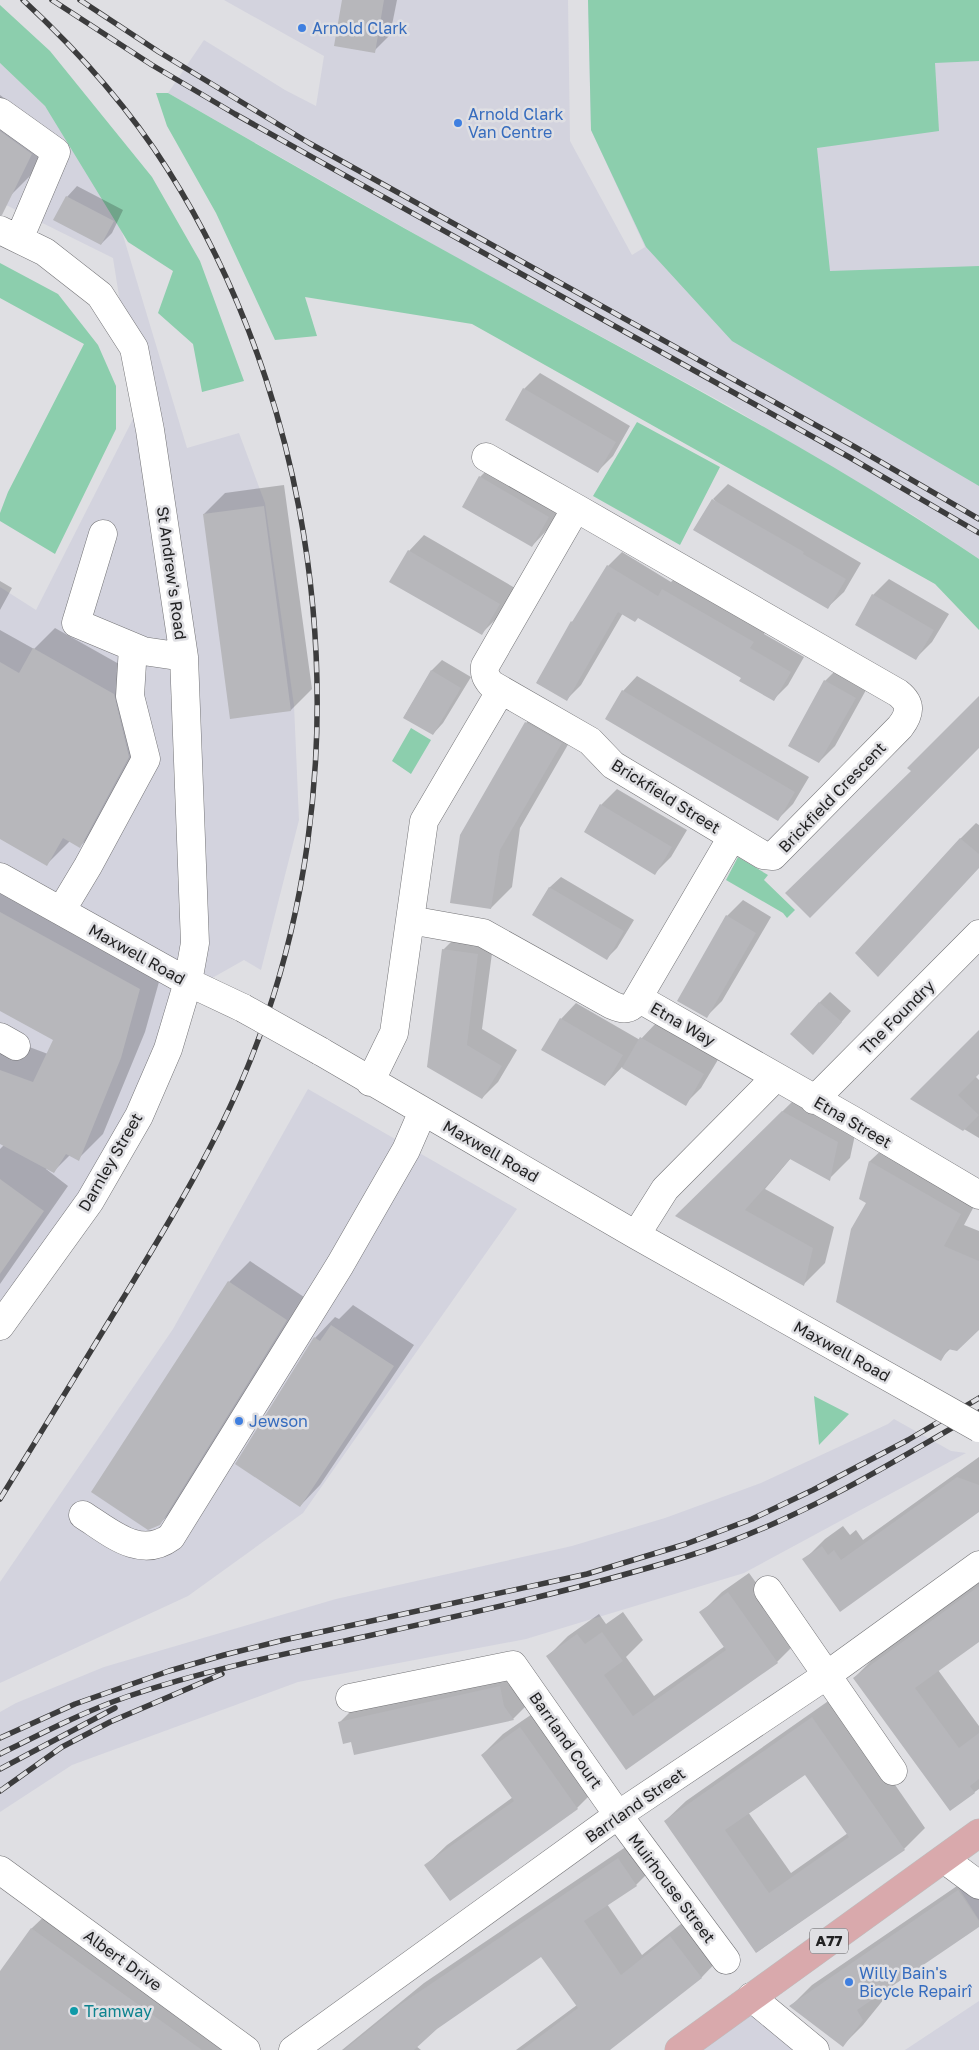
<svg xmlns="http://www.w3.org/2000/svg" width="979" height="2050" viewBox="0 0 979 2050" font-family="'Golos Text',sans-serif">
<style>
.built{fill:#d3d3de}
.green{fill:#8ccead}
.shadow{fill:#0003;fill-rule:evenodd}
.building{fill:#b7b7bb;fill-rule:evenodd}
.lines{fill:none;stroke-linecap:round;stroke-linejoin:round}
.minor-casing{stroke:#747477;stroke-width:29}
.major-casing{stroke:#bdbdbd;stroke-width:29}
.minor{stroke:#fff;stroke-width:28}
.major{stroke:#d9a9ac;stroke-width:28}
.rail-casing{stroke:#3c3c3d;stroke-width:5.5}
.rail{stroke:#dfdfe3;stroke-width:4;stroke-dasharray:11;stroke-linecap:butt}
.minor-bridge-casing{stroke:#747477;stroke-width:29;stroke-linecap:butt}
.minor-bridge{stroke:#fff;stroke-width:28}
.shop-dot{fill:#3f7fe0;stroke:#dfdfe3;stroke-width:2}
.culture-dot{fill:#0f9aa8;stroke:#dfdfe3;stroke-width:2}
.labels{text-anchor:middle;stroke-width:5;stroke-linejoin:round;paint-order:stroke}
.shield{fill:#dfdfe3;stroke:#5b5b5d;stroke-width:1}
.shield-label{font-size:15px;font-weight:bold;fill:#222223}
.shop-label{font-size:16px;fill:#366cbe;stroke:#dfdfe3;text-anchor:start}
.street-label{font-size:16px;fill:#222223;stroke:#dfdfe3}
.culture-label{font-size:16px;fill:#0d838f;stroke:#dfdfe3;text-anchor:start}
</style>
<rect width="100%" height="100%" fill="#dfdfe3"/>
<path class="built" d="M224,0h344l2,141 62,114 13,-8 -54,-117 -3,-130h391v559l-66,-44 -184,-109 -272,-148 -289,-165 36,-53 81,50 31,16 8,-50z
M0,63l45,43 68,96 74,246 52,-15 26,70 29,202 5,115 -38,150 -17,-10 -69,39 -37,116 -138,192v-720l36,23 101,-199 -24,-153 -113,-56z
M308,1089l209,120 -214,304 -115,83 -188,87v-101l173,-253z
M894,1419l57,32 15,2 -222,120 -218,66 -228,43 -226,83 -72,47v-100l16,-9 88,-36 232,-68 236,-53 93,-28 96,-35 127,-59z
M979,1869v51l-23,-36z
M979,2001v49h-74z
M759,2002l61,48h-121z"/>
<path class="green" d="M588,0h391v61l-44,2 4,68 -122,17 13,123 149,-5v220l-247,-145 -86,-94 -55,-117z
M0,5l50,46 102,126 48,84 44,120 -42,11 -9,-48 -35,-31 15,-42 -45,-29 -83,-136 -45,-43z
M156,93h12c96,55 192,111 290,165 175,98 355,189 521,301v71l-44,-46 -463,-260 -167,-27 12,39 -42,4 -59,-127 -49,-87z
M0,263l58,31 40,51 18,41v43l-61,125 -55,-33v-8l8,-21 76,-148 -84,-46z
M637,422l83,45 -40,78 -87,-49z
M411,728l20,12 -20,34 -19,-13z
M738,857l30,18 -4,5 31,30 -8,8 -4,-5 -57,-33z
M814,1396l35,18 -30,31z"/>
<path class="shadow" d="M343,0h54l-7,35 -16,16z
M0,95l52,38 -21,42 -21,21 -10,-5z
M77,186l46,24 -11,23 -11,11 -34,-47z
M540,373l90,53 -17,30 -16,16 -73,-83z
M496,461l68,40 -17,29 -15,16 -52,-69z
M728,484l133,79 -17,29 -16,15 -115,-108z
M284,485l28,204 -21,21 -60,8 -27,-204 21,-21z
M424,535l91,53 -18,30 -16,16 -72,-83z
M622,552l49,30 6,-6 90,52 -3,6 40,23 -16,28 -14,14 -31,-22 -105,-60 -15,-4 -42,72 -14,14 -30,-16 35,-61 5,-5 31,-51z
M889,579l60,35 -17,28 -16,16 -43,-63z
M0,581l12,7 -12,22z
M55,628l80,45 15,62 -49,91 -21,20 -10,-5 -23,23 -47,-26v-208l34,19z
M442,660l29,17 -28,46 -10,11 -29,-17 28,-47z
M841,665l30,16 -36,65 -16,16 6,-81z
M637,676l172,101 -16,27 -15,15 -155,-128z
M547,702l34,20 -61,106 -8,59 -21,21 -39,-6 74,-179z
M617,789l70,41 -16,27 -16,16 -54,-68z
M976,823l3,2v43l-19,-29z
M0,874l164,90 -19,68 -42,102 -25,25 -8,-4 -17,17 -7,-4v1l22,17 -68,98v-135l4,-4 -4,-2v-107l48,18 7,-14 -55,-30z
M561,877l73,43 -17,28 -10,10 -73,-43 16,-28z
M743,900l28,17 -49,84 -16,16 21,-101z
M459,934l35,4 -12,91 35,21 -19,32 -16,16 -53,-32 14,-116z
M830,992l21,19 -27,31 -5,-39z
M576,1003l64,37 17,-18 62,36 -18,30 -16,16 -63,-37 -17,18 -44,-66z
M979,1031v41l-4,4 4,4v58l-67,-40z
M804,1090l54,31 -8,37 -21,21 -38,-21 -26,31 69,38 -9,36 -21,21 -127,-68z
M891,1141l88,56 -15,28 15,6v98l-28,19 -11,11 -73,-157 -7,-4 10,-37z
M250,1261l57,38 -126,204 -22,21 70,-242z
M353,1305l61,40 -94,140 -20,21 15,-168 20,-21 4,2z
M979,1457v54l-139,99 -36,-50 21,-21 18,-13 7,9 6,-5 7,10z
M749,1573l49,68 -21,21 -150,106 -79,-112 20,-20 31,-22 7,10 17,-12 20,28 -17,17 28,39 71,-50 -24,-33 21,-21z
M979,1582v58l-41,30 41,56v63l-29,20 -96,-131 21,-21z
M520,1666l14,32 -21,21 -158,35 -3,-14 -12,-18 21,-21z
M834,1697l91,131 -21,21 -147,103 -92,-131 21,-20zM805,1773l43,60 -57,40 -43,-61z
M541,1708l57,79 -21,21 -127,91 -24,-34 21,-20 66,-48 -31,-42 21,-21z
M639,1838l18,26 -21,21 -29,19 35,51 49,-39 31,40 -20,21 -94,73h-92l61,-45 -36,-50 -105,73 -20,18 5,4h-79l82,-67z
M979,1871v54l-99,68 4,6 -21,26 -20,20 -52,-39 21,-21z
M53,1908l199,142h-252v-77l32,-45z"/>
<path class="building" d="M342,0h42l-9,53 -41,-7z
M0,131l32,23 -30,61h-2z
M66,196l48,25 -13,24 -48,-25z
M523,388l93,54 -18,31 -93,-53z
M479,476l70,41 -17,30 -70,-40z
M712,499l92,53 -1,2 43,25 -18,30 -135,-79z
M264,506l27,205 -61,8 -27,-205z
M408,550l92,54 -18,31 -93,-53z
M607,565l51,31 4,-7 92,53 -4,6 41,24 -17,29 -35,-20 2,-3 -103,-60 -3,4 -17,-10 -51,89 -31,-18 35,-62 1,1z
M872,594l62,36 -18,30 -61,-35z
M33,648l81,46 15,63 -49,91 -17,-10 -16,28 -47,-27v-177l19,11z
M431,670l30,18 -28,47 -30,-17z
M824,680l32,18 -37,65 -31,-17z
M622,690l173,102 -17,29 -173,-102z
M979,696v52l-169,170 -25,-25 126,-122 -4,-3z
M525,722l37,21 -62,107 -9,59 -41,-6 10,-68z
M600,804l72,43 -17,28 -71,-43z
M960,838l19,16v14l-101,109 -23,-24z
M549,887l75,44 -17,29 -75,-45z
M0,912l140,77 -19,69 -42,103 -13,-7 -12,19 -54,-29v-74l33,12 20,-42 -53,-29z
M726,915l30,18 -49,85 -30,-17z
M442,949l36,5 -11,91 35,21 -20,33 -55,-32z
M819,1002l23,20 -29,33 -23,-21z
M560,1018l63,37 -18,31 -64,-36z
M979,1030v44l-21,21 21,20 -16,16 -53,-32z
M640,1037l64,37 -18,32 -64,-38z
M782,1111l56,31 -8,39 -40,-22 -45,51 68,38 -9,38 -129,-70z
M869,1161l92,53 -17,32 35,15v69l-22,21 -9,-2 -7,12 -105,-59 15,-73 15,-26 -7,-4z
M0,1179l44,32 -44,63z
M228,1281l59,39 -127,205 -12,5 -57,-38z
M331,1325l63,41 -94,141 -65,-43 79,-127 6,4z
M957,1477l22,8v27l-139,100 -38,-53 20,-13 6,9 6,-5 7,10z
M979,1586v56l-64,46 44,60 20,-15v46l-9,7 5,7 -25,18 -97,-133z
M728,1592l50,71 -152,107 -80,-114 31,-22 8,10 17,-12 21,29 -19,14 29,41 93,-66 -27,-38z
M500,1686l4,20 10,14 -160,35 -3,-13 -8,2 -5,-22z
M812,1717l93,133 -149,103 -92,-132zM805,1775l44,62 -80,56 -44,-63z
M520,1727l58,82 -128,92 -26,-36 90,-64 -33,-46z
M618,1858l19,28 -53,35 37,54 49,-39 32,42 -92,72h-88l56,-42 -37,-51 -104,72 -23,21h-70l57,-46z
M958,1890l21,31v6l-122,83 6,10 -20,27 -54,-41z
M31,1928l171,122h-202v-79z"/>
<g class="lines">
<defs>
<path id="minor" d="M0,112l56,40 -37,87
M0,230l45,22 55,43 34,53 16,82 34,227 11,286 -7,39 -20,67 -29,67 -49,85 -90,125
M486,457l90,51
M576,508l322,185c14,11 12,21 2,34l-127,129 -10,-1 -150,-90 -23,-24 -99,-57c-5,-6 -7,-10 -6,-18z
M103,534l-27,89 67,28 41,6
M501,690l-77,131 -14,99 73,13 129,72c9,4 16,6 23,-2l97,-166
M0,877l188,105 55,26
M61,911l27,-45 58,-107 -16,-63 3,-49
M638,998l216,123 125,74
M0,1037l16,9
M320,1051l316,184 281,158
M370,1082l24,-49 16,-113
M814,1100l165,-166
M636,1235l29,-46 110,-111
M83,1515c27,17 57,45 88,22l169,-272 66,-115 17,-39
M768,1590l125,181
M350,1698l163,-33 105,150 108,145
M944,1859l35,26
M0,1870l246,180
M751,1997l64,53
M293,2050l325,-235 209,-140 152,-110"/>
<path id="major" d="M679,2050l300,-217"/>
</defs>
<use href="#minor" class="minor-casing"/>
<use href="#major" class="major-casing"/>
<use href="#minor" class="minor"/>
<use href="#major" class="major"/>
<defs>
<path id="rail" d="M52,0l100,65 83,49 614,343 130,76
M80,0l79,52 150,91 546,304 124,72
M0,1499c41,-66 81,-132 122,-199 46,-76 92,-151 126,-234 116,-283 84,-637 -80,-896 -39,-62 -91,-120 -145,-170
M0,1738l75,-34 94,-33 55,-16 60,-15 303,-66 99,-30 66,-25 61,-29 95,-50 71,-42
M0,1754c42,-21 85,-43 129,-58 76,-26 155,-42 234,-59 109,-24 218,-48 325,-81 102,-31 200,-90 291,-144
M0,1769l115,-61
M0,1791l62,-44 48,-25 112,-48"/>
</defs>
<use href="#rail" class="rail-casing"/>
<use href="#rail" class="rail"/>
<defs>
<path id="minor-bridge" d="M243,1008l77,43
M917,1393l62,35"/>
</defs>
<use href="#minor-bridge" class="minor-bridge-casing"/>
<use href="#minor-bridge" class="minor-bridge"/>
</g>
<g class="shop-dot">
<circle cx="302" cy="28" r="5"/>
<circle cx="458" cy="123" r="5"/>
<circle cx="239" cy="1421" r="5"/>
<circle cx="849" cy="1982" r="5"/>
</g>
<circle class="culture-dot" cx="74" cy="2011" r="5"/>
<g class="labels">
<rect class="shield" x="810" y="1928.5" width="38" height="25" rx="4"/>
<g class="shield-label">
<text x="829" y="1946">A77</text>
</g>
<g class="shop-label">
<text x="312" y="34">Arnold Clark</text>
<text x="468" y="120">Arnold Clark<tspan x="468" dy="18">Van Centre</tspan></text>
<text x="249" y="1427">Jewson</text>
<text x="859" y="1979">Willy Bain's<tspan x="859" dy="18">Bicycle Repairî</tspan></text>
</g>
<g class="street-label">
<text transform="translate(172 573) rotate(82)" y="6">St Andrew's Road</text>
<text transform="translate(666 796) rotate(32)" y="6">Brickfield Street</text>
<text transform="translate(832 797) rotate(-46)" y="6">Brickfield Crescent</text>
<text transform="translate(137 954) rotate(29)" y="6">Maxwell Road</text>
<text transform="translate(897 1017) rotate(-45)" y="6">The Foundry</text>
<text transform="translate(683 1024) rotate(30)" y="6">Etna Way</text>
<text transform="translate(853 1122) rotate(30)" y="6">Etna Street</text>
<text transform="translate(491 1151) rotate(30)" y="6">Maxwell Road</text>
<text transform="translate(110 1162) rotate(-60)" y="6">Darnley Street</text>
<text transform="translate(842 1351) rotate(29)" y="6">Maxwell Road</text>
<text transform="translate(566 1740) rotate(55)" y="6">Barrland Court</text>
<text transform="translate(635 1805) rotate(-35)" y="6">Barrland Street</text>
<text transform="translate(672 1888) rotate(53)" y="6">Muirhouse Street</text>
<text transform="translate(123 1960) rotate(36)" y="6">Albert Drive</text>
</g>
<g class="culture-label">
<text x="84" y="2017">Tramway</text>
</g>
</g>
</svg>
